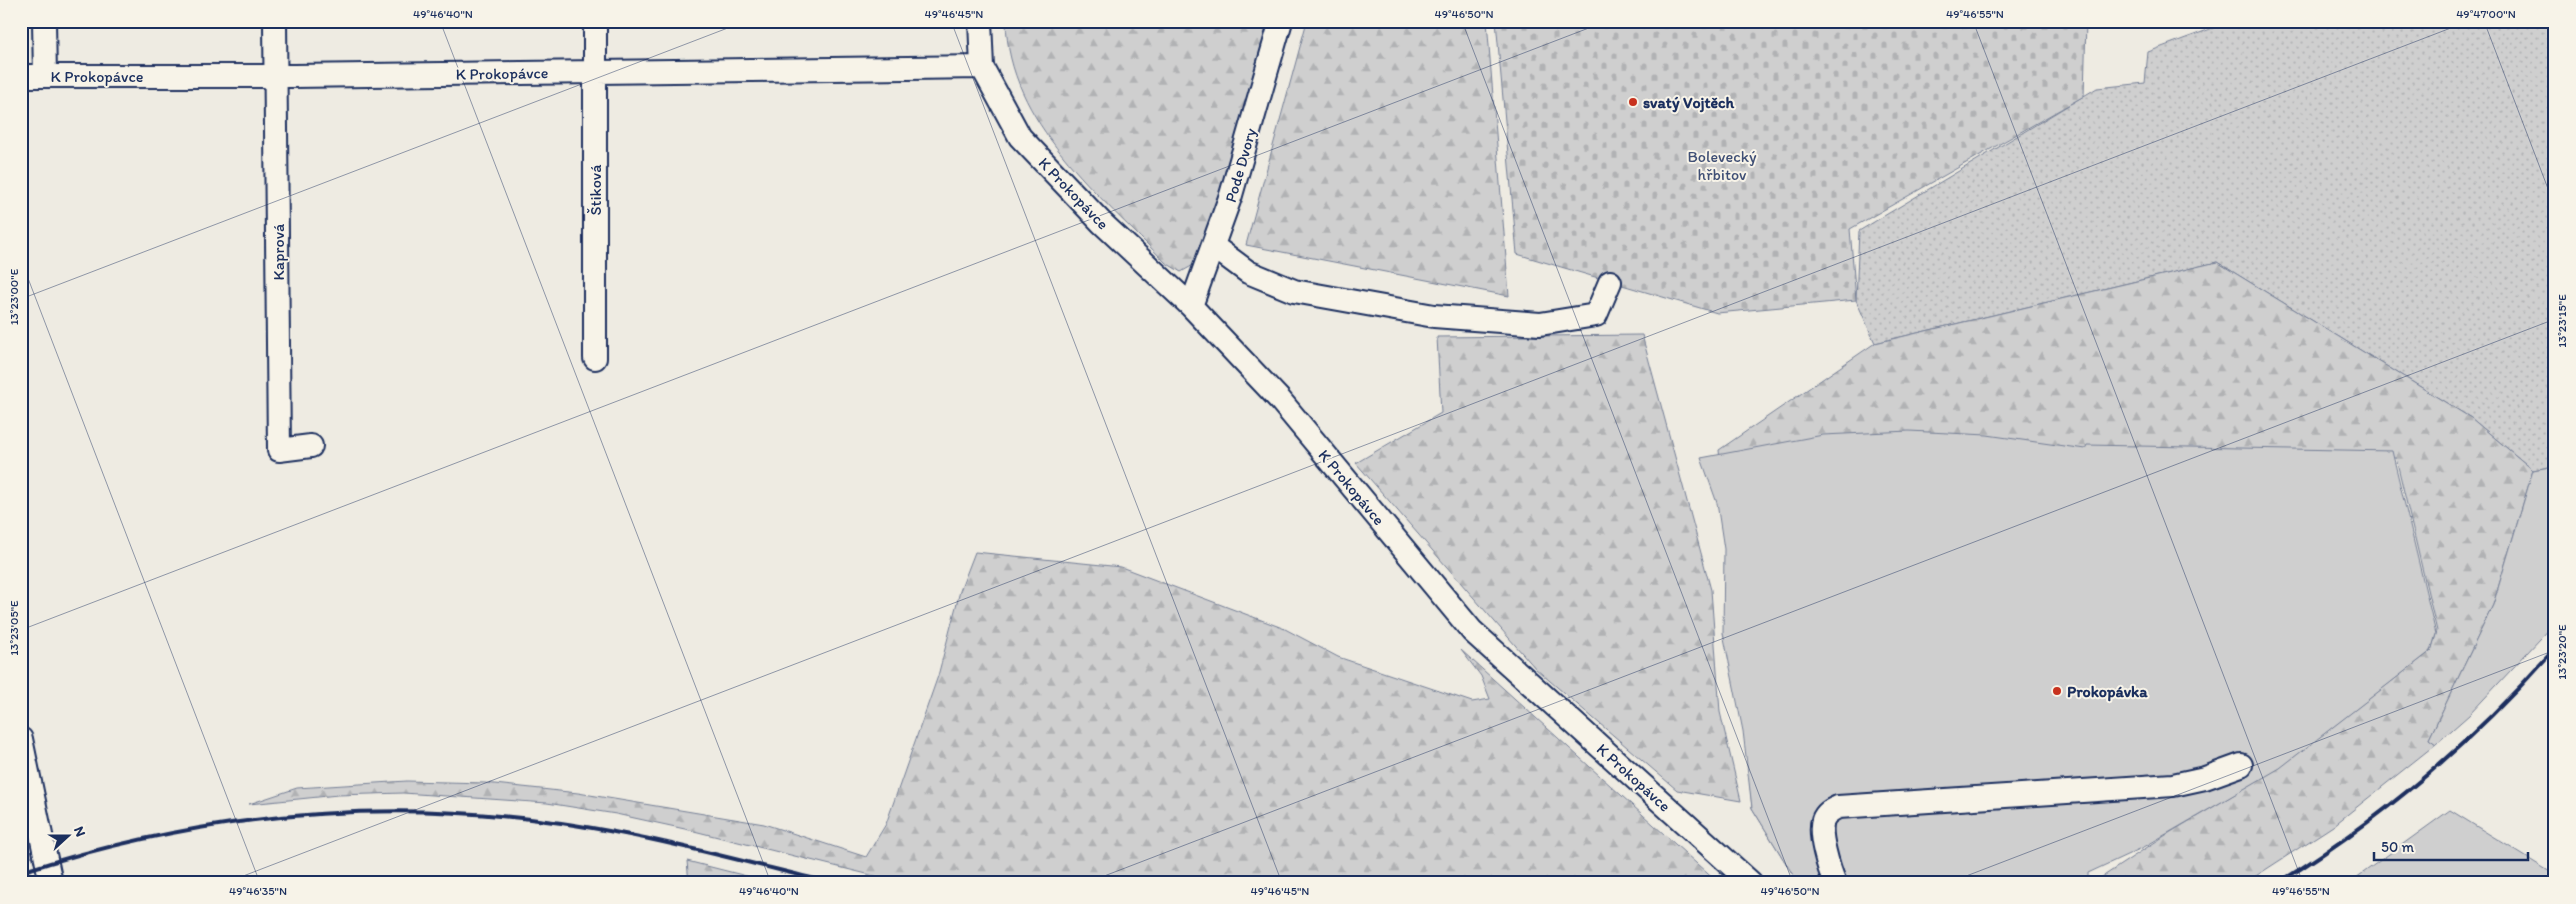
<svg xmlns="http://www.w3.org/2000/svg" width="2576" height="904" viewBox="0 0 2576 904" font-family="Itim,sans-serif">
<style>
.grass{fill:url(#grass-dots);stroke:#757f96}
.forest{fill:url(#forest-firs);stroke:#757f96}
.cemetery{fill:url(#cemetery-stones);stroke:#757f96}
.green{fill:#cfcfcf;stroke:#757f96}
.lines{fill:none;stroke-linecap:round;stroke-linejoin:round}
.stream{stroke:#6e7992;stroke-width:6}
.minor-casing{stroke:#1b2f5e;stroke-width:26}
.minor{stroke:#f7f3e8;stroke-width:22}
.rail{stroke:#1b2f5e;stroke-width:4}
.ticks{fill:none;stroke:#1b2f5e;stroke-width:1;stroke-opacity:0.45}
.poi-dot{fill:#c8321e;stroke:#f7f3e8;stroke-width:2}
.labels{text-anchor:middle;stroke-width:4;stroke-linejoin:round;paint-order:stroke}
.street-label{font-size:16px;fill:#1b2f5e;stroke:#f7f3e8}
.poi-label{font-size:16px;font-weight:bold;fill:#1b2f5e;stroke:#f7f3e8;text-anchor:start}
.park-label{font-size:16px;fill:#3f4f75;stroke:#f7f3e8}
.neatline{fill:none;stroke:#1b2f5e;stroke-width:2}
.ticks-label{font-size:12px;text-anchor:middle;fill:#1b2f5e}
</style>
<defs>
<pattern id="grass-dots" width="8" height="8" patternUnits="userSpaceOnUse" patternTransform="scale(1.25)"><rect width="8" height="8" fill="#cfcfcf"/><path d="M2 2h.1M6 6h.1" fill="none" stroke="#b1b2b4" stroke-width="1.8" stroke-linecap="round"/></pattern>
<pattern id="forest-firs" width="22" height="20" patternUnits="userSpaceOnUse" patternTransform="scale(1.25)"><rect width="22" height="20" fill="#cfcfcf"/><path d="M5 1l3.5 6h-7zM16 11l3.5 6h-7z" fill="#b1b2b4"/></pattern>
<pattern id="cemetery-stones" width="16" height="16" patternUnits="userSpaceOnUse" patternTransform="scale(1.25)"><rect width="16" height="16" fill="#cfcfcf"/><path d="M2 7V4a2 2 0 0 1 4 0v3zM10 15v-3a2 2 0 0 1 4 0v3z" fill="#b1b2b4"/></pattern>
</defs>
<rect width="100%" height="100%" fill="#eeebe2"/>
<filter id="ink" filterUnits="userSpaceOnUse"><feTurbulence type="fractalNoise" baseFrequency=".02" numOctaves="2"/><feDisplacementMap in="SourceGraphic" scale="10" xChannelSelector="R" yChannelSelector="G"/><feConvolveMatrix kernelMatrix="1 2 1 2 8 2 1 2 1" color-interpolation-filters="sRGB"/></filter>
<g filter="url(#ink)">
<path class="grass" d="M2232,21h323v445l-22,4 -62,-52 -254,-156 -342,81 -19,-43 3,-69 238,-143 48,-5 3,-31z
M21,796l14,59 -14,5z"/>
<path class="forest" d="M1006,21h267l-66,221 -10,21 -16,9 -15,-9c-65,-67 -158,-140 -160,-242z
M1307,21h180l22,275 -263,-51z
M2217,262l254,156 62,52 -40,135 -64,134 7,5 -103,82 -88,57h-152l76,-50 110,-65 152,-117 6,-20 -41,-173 -628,30 30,395 -46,-75 -33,-358 156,-107z
M1642,335l69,255 9,122 21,89 -64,-11 -141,-121 -180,-206 85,-50 -4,-76z
M975,552l146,15 164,62 53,28 134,45 18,-3 -9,-23 -20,-26 257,233h-815l-209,-52 -78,-17 -69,-11 -144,-10 -65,2 -89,9 48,-16 110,-7 78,2 93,10 186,31 102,33 20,-33 52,-148 22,-85z
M687,861l87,22h-85z"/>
<path class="cemetery" d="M1496,21h590l-2,75 -234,133 6,71 -139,13 -200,-59z"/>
<path class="green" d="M1909,431l78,4 98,14 2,-4 305,6 44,183 -5,17 -151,117 -136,79 -56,26v10h-290l-46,-75 -9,-77 -20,-98 1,-84 -7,-46 -16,-45 122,-23z
M2555,466v157l-86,92 -33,29 -7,-5 64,-134 40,-135z
M2450,810l105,65v8h-206z"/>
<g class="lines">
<path class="stream" d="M21,796l3,14
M21,840l10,-2"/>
<defs>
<path id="minor" d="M44,21l1,55
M275,21l4,429 32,-4
M595,21v337
M980,21l2,46 38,70 82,86 89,83 89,94 192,231 279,252
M21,76h273l688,-9
M1213,246l35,26 46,19 140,25 106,8 56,-9 14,-33
M1191,306l40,-111 50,-174
M21,739l30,144
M1835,883c-6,-14 -17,-49 -12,-63 3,-8 9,-10 15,-13l335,-22 32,-7 36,-13"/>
</defs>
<use href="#minor" class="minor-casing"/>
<use href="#minor" class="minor"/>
<path class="rail" d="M21,872c159,-51 324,-72 490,-55 108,10 214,40 320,66
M2278,883c104,-64 197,-143 277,-235"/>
</g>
</g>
<path class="ticks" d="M440,21l331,862M951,21l331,862M1462,21l331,862M1973,21l330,862M2484,21l71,186M21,260l239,623M21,299l725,-278M21,630l1586,-609M225,883l2244,-862M1086,883l1469,-564M1948,883l607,-233"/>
<g class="poi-dot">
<circle cx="1633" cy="102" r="5"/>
<circle cx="2057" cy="691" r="5"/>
</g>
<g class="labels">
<g class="street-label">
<text transform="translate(502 73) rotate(-1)" y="6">K Prokopávce</text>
<text x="97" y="82">K Prokopávce</text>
<text transform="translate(1240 165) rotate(-74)" y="6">Pode Dvory</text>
<text transform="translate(595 190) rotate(-90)" y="6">Štiková</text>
<text transform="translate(1074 193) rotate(46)" y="6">K Prokopávce</text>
<text transform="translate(278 252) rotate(-90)" y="6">Kaprová</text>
<text transform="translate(1352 487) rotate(50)" y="6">K Prokopávce</text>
<text transform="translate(1634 777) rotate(42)" y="6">K Prokopávce</text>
</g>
<g class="poi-label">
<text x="1643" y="108">svatý Vojtěch</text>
<text x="2067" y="697">Prokopávka</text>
</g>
<g class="park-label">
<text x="1722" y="162">Bolevecký<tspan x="1722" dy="18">hřbitov</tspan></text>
</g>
</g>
<rect width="2576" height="904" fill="none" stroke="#f7f3e8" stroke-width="55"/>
<g transform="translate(68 836) rotate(69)" stroke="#f7f3e8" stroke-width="4" paint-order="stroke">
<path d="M0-4L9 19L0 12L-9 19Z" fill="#1b2f5e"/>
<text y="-8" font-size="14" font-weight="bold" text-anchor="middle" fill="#1b2f5e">N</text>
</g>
<path d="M2374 852v8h154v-8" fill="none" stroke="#1b2f5e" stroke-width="2.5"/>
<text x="2381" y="852" font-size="15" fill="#1b2f5e" stroke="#f7f3e8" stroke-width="4" paint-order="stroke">50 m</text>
<rect x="28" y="28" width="2520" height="848" class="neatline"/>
<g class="ticks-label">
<text x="443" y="18">49°46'40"N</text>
<text x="954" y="18">49°46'45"N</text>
<text x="1464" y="18">49°46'50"N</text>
<text x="1975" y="18">49°46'55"N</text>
<text x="2486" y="18">49°47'00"N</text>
<text transform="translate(14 297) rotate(-90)" y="4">13°23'00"E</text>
<text transform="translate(2562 321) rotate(-90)" y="4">13°23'15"E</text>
<text transform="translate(14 628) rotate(-90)" y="4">13°23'05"E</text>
<text transform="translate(2562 652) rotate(-90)" y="4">13°23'20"E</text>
<text x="258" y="895">49°46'35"N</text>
<text x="769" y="895">49°46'40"N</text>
<text x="1280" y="895">49°46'45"N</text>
<text x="1790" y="895">49°46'50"N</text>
<text x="2301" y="895">49°46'55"N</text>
</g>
</svg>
